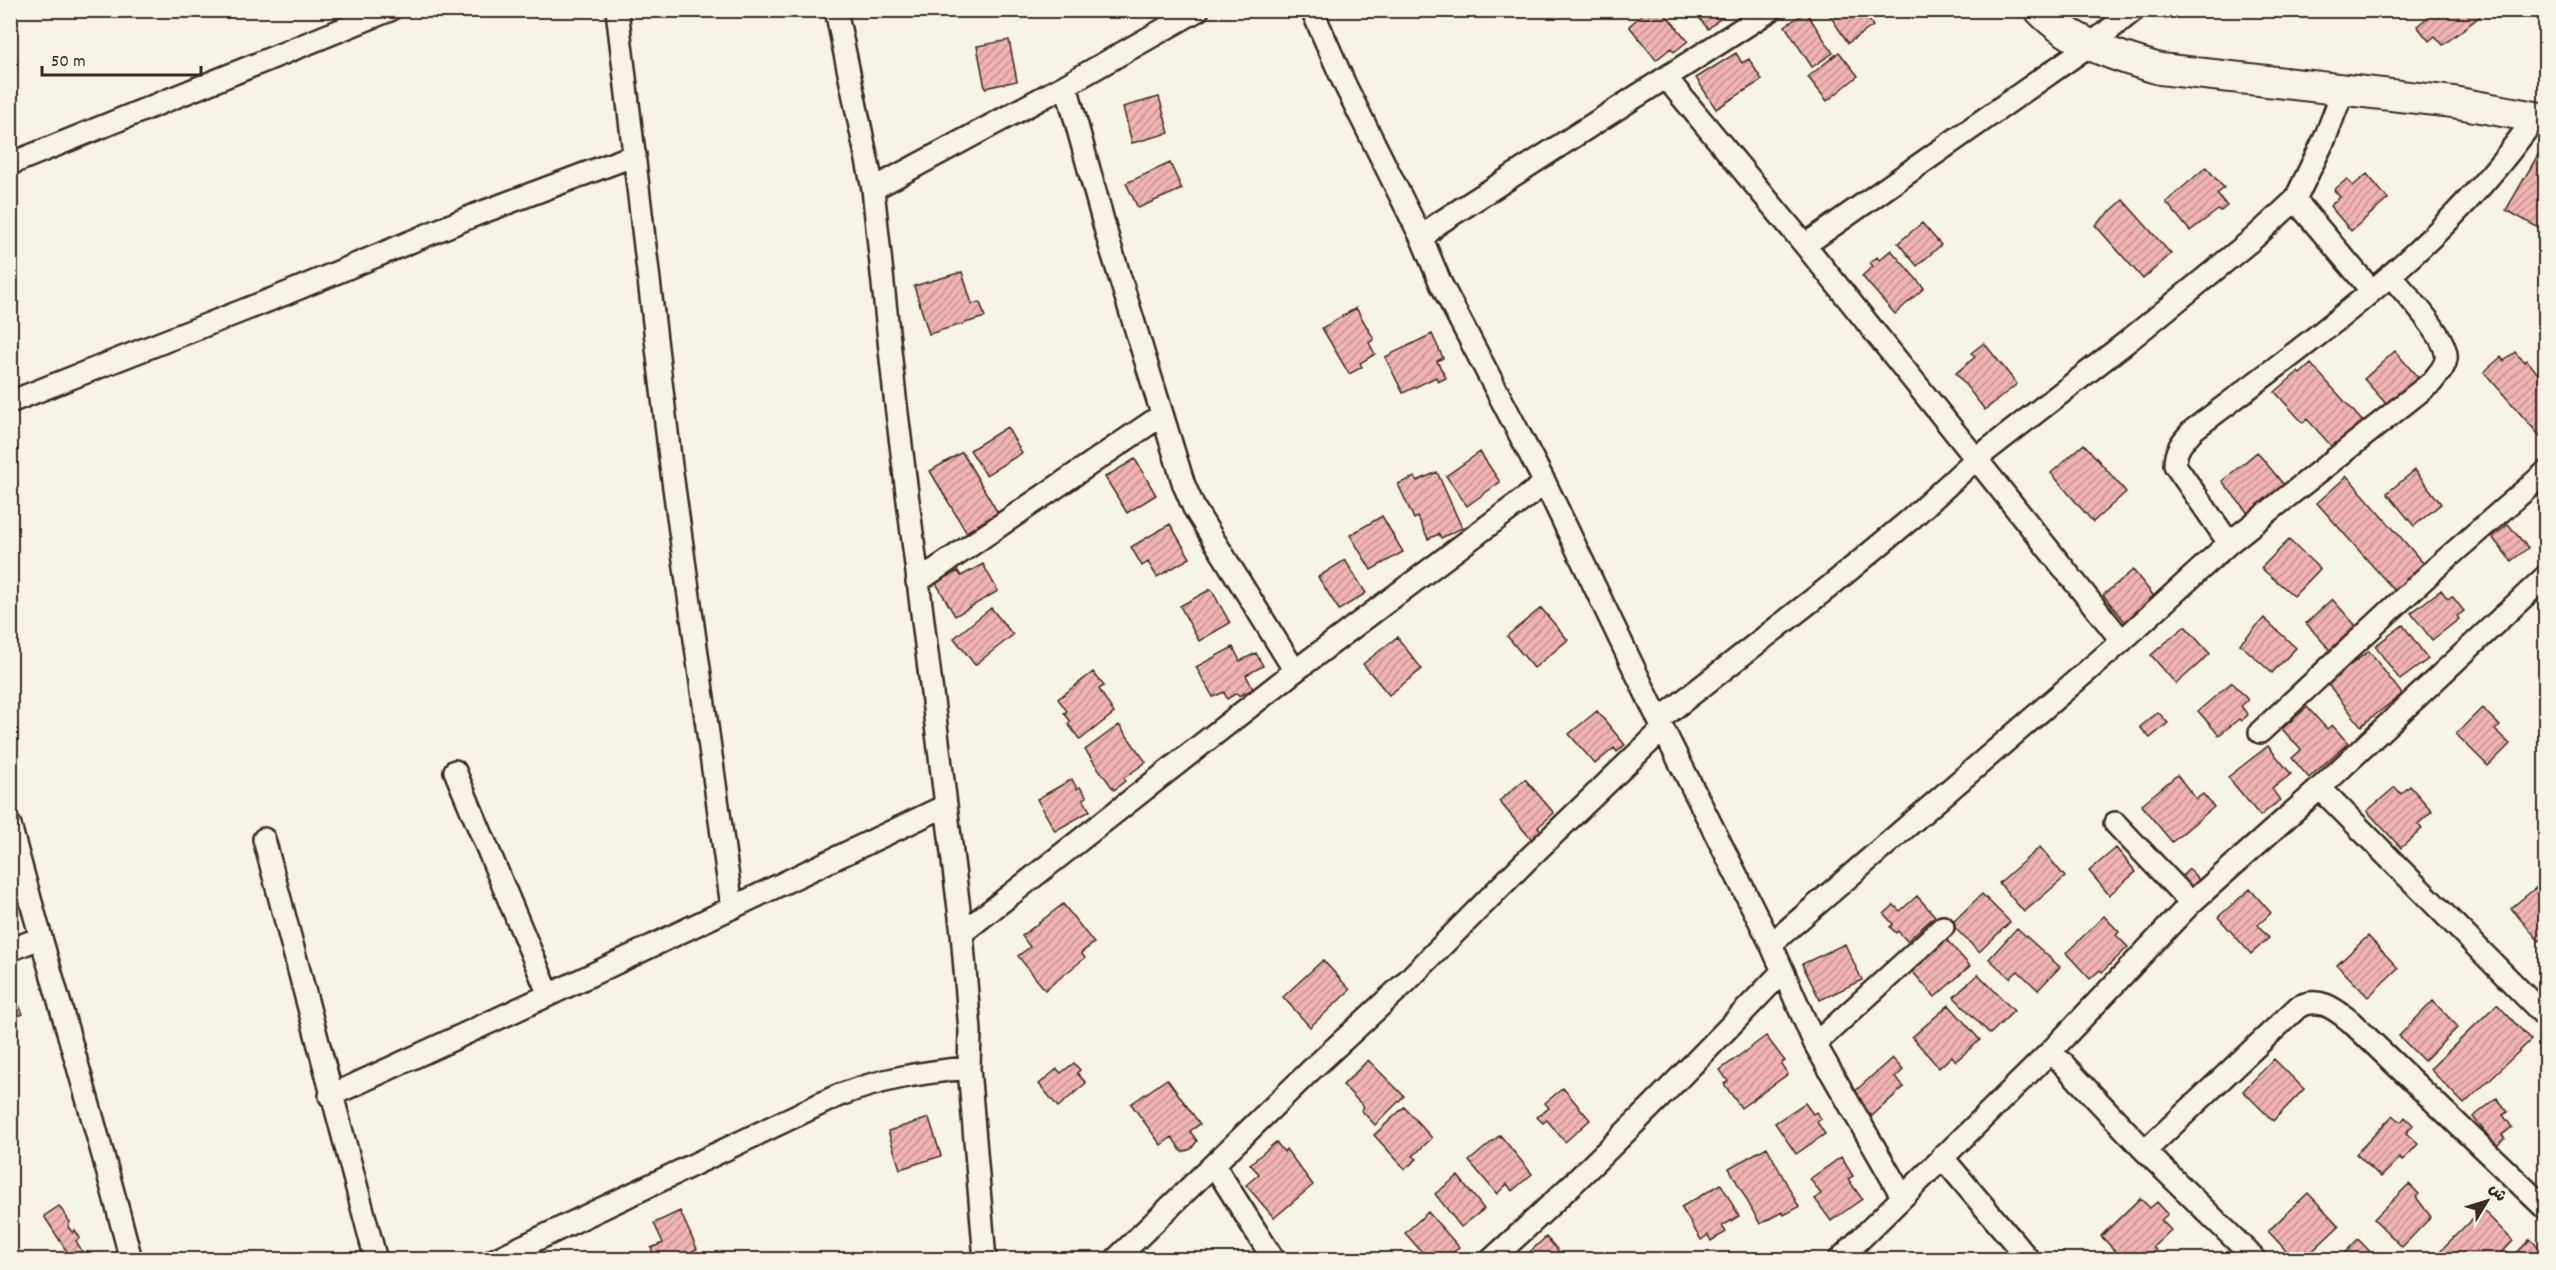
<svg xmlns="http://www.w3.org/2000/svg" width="2556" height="1270" viewBox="0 0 2556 1270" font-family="Dekko,'Playpen Sans Arabic',sans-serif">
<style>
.building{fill:url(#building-hatch);stroke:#3b2a1e;stroke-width:1.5}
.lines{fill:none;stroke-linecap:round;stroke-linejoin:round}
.street-casing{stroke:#3b2a1e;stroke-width:26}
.secondary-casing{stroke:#3b2a1e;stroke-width:34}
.street{stroke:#f7f3e8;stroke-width:21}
.secondary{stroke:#f7f3e8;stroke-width:30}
</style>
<defs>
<pattern id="building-hatch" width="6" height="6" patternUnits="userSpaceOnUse" patternTransform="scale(1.5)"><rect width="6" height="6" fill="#f0b4b3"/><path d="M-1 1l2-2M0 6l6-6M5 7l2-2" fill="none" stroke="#c49391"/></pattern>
</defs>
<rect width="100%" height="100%" fill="#f7f3e8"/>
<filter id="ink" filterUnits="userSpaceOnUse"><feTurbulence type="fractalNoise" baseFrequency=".0167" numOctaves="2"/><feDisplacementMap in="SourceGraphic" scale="12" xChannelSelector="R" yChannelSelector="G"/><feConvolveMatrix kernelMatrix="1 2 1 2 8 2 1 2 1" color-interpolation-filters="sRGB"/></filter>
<g filter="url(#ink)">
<path class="building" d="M1648,10h14l26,31 -14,11 -3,-4 -15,12 -27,-34z
M1693,10h30l1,5 -16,14z
M1826,10h37l10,16 -25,17z
M2437,10h44l2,4 -40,31 -8,-9 -6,5 -12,-15z
M1806,12l27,41 -21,14 -27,-41z
M1009,40l8,41 -32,7 -8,-42z
M1839,52l19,24 -31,25 -19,-24z
M1736,53l6,10 7,-4 13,21 -46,29 -20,-31z
M1159,97l10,36 -37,10 -9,-36z
M2539,153l7,4v75l-40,-22z
M1170,163l12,26 -44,19 -12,-25z
M2206,167l18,21 -7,6 10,12 -6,5 -3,-1 -28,21 -24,-29z
M2367,174l21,25 -37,32 -21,-25 10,-9 -6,-7 13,-11 6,7z
M2123,200l48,54 -28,25 -48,-54z
M1922,223l19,22 -24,21 -19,-23z
M1891,250l33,38 -29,26 -33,-38 11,-10 -3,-3 7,-6 2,3z
M962,272l10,32 8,-2 5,15 -56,17 -15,-48z
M1356,308l18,31 -5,4 6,11 -15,9 2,4 -13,7 -27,-46z
M1432,334l11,24 -6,3 9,17 -8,4 -2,-5 -33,16 -18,-36z
M1984,343l33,41 -32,26 -29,-37 19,-16 -4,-4z
M2395,351l24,28 -31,27 -24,-27z
M2515,352l9,10 3,-2 19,24v59l-62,-71 17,-15 3,4z
M2311,364l53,59 -30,26 -27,-30 -4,4 -28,-31 23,-20 2,2z
M1007,427l15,26 -36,22 -16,-25z
M2084,444l42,48 -33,30 -42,-49z
M962,452l36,61 -32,19 -36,-61z
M1480,452l20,30 -33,24 -21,-30z
M2257,452l31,38 -33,32 -33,-41z
M1135,459l21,36 -29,18 -22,-36z
M2415,470l26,34 -27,22 -27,-33z
M1437,472l25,56 -21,10 -2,-4 -11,5 -10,-22 -4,2 -16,-35 17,-7 2,4z
M2347,476l84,96 -30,26 -84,-95z
M1382,516l21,36 -32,18 -21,-35z
M1170,524l20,34 -33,19 -9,-15 -6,4 -11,-19z
M2508,524l20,24 -17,13 -19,-24z
M2289,540l31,29 -26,27 -33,-28z
M1345,560l21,33 -27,17 -21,-33z
M983,564l15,27 -43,25 -19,-33 22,-12 3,5z
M2133,570l28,35 -30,24 -28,-34z
M1211,589l19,34 -31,18 -19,-35z
M2441,590l7,9 4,-3 12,15 -7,5 2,3 -27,21 -21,-27z
M2332,599l25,28 -7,5 7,8 -20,18 -31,-35z
M991,608l22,27 -38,30 -21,-27z
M1541,608l27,32 -34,28 -27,-32z
M2264,618l32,30 -24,25 -32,-29z
M2403,625l25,34 -28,21 -25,-34z
M2185,626l25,28 -34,30 -25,-29z
M1397,637l25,32 -33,26 -26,-31z
M1233,647l7,14 16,-8 7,13 -17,9 7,14 -14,7 -2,-3 -10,6 -3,-7 -11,5 -17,-30z
M2369,651l33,43 -41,32 -34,-43z
M1093,672l11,14 -5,3 15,24 -34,27 -12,-16 3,-2 -7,-9 3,-2 -9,-12z
M2232,682l16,18 -7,6 7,9 -7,6 -2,-2 -20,16 -21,-24z
M2307,707l20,22 5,-4 16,18 -39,35 -17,-20 9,-8 -19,-21z
M2482,708l18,18 -5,4 15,14 -22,22 -32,-32z
M1597,711l28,34 -8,7 -3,-4 -19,16 -26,-30z
M2158,712l10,11 -18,15 -10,-11z
M1119,725l27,37 -22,16 1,3 -11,9 -29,-40z
M2268,746l23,28 -19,15 8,11 -20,16 -32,-39z
M2177,775l19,24 7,-5 11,13 -42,35 -31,-37z
M1072,779l5,10 3,-2 7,10 -4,2 7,12 -35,20 -18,-32z
M1525,779l29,34 -16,14 9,10 -10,9 -38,-45z
M2410,786l22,25 -14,13 4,5 -21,19 -34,-37 28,-24 6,7z
M2040,847l25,30 -41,35 -25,-29z
M2116,848l20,24 -27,23 -20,-24z
M2189,869l15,16 -11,11 -15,-16z
M2543,882l3,3v51l-7,5 -28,-33z
M2250,889l21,24 -13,12 11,13 -18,16 -33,-37z
M1982,894l28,28 -31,30 -28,-28z
M1917,896l18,20 -28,25 -9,-10 -2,2 -6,-6 3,-3 -9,-10 10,-9 6,6z
M1063,904l31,39 -13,10 4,5 -40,32 -27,-34 12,-9 -8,-11z
M2104,916l15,16 -3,3 12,12 -26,25 -2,-2 -10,9 -24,-26z
M2017,928l43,39 -22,23 -20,-19 -8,7 -21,-19z
M2368,936l30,32 -30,29 -31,-32z
M1945,938l25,28 -35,31 -25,-28z
M1845,944l17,36 -42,20 -18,-36z
M1323,960l27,30 -40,37 -27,-30z
M1978,974l36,37 -24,23 -36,-37z
M10,985l13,29 -13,5z
M2433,1001l25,26 -34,34 -25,-25z
M2497,1004l34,36 -67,64 -34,-35z
M1949,1005l31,35 -24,21 -4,-5 -13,12 -27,-31z
M1766,1036l19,25 -4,3 7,10 -47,34 -17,-24 4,-3 -8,-11z
M1892,1058l11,12 -8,8 9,9 -32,29 -20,-22z
M2274,1059l30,30 -31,32 -30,-30z
M1368,1060l36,36 -29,29 -14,-15 3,-3 -21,-22z
M1074,1063l6,7 -3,3 9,10 -28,24 -19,-23 18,-15 4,4z
M1167,1079l33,45 -10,7 7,10 -6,8 -9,3 -10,-15 -11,8 -30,-41z
M1563,1088l27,32 -25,22 -18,-22 -4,3 -6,-6 12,-9 -4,-5z
M2497,1098l11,14 -5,3 9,12 -10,8 3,4 -9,7 -23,-29z
M1805,1103l8,11 3,-2 5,7 -4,3 8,12 -29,20 -21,-31z
M1404,1107l28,31 -19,18 4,3 -12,10 -31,-34z
M2393,1115l8,7 4,-5 8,8 -7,8 12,11 -16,17 -2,-3 -19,19 -25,-23z
M929,1118l12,38 -41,13 -12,-38z
M1500,1135l32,39 -20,17 -5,-7 -10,10 -28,-33z
M1276,1142l8,10 2,-3 27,36 -39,33 -28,-33 13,-11 -9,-10z
M1767,1147l32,60 -15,8 -2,-3 -22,12 -31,-56z
M1841,1157l12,19 -5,3 14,20 -31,22 -16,-22 6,-5 -11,-15z
M1458,1176l26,33 -23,18 -26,-33z
M1721,1184l18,32 -17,10 4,6 -15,9 -3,-6 -7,5 -20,-33z
M2409,1184l10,10 -3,3 15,20 -29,30 -28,-28z
M2308,1193l31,33 -36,34h-8l-27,-29z
M2140,1198l10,10 7,-6 11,12 -7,6 10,10 -18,17 3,3 -10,10h-22l-23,-24z
M59,1206l11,16 -2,5 5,6 2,-3 5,8 -4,3 6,10 -11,7 -27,-42z
M2482,1209l31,32 -18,19h-64z
M680,1211l17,38 -23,11h-18l-5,-12 12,-5 -9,-20z
M1428,1212l31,35 -14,13h-16l-24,-27z
M1546,1237l21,23h-46z
M2358,1239l20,21h-40z
M2530,1239l16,15v6h-36z"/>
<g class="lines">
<defs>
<path id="street" d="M617,10l54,456 61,441
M836,10l37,179 22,208 67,536 8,98 -1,37 16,192
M1312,10l33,75 77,154
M1771,10l-335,215 -14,14 19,45 104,199 118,246 108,215 44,100 87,152
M1667,79l138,166 317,396
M1066,85l42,154 76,246 10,23 101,163
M10,164l380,-154
M873,189l193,-104 132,-75
M2295,200l76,90
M1805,245l285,-200 44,-35
M10,402l275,-108 190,-79 160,-60
M2229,543l-54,-78c0,-16 8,-24 18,-35 123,-93 254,-185 343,-314
M917,582l245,-167
M1659,720l170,-133 83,-69 64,-59 152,-118 126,-103 41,-38 30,-62 19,-50
M2260,732l177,-165 109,-95
M455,771l94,224
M2320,788l226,229
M2115,823l76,80
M10,825c38,145 84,289 121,435
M264,839l112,421
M962,933l333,-262 250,-188
M1771,944l351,-303 107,-98 203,-161c5,-7 13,-14 14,-23 4,-20 -43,-68 -56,-84
M10,950l30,-12
M1815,1044l128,-117
M2051,1051l94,100 111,109
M330,1096l219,-101 396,-189
M2145,1151l153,-144c20,-11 36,1 52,14l196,188
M1942,1157l87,103
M1214,1165l60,95
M494,1260l343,-164c44,-17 86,-24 132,-28
M1115,1260l195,-189 95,-88 120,-121 138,-133
M1491,1260c102,-92 197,-190 291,-288
M1839,1260l212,-209 140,-148 129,-115 226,-212"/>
<path id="secondary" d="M2040,10c31,33 78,47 120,59l293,33 93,17"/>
</defs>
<use href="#street" class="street-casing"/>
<use href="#secondary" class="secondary-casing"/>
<use href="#street" class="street"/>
<use href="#secondary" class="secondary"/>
</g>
</g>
<rect width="2556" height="1270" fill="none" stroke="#f7f3e8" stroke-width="36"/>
<rect x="18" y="18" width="2520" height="1234" fill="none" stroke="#3b2a1e" stroke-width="2" filter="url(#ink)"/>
<g transform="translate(2487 1201) rotate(52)" stroke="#f7f3e8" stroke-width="4.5" paint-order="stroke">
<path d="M0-4.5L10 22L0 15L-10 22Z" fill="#3b2a1e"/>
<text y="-9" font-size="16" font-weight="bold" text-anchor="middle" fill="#3b2a1e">ش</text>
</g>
<path d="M42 66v9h159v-9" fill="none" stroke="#3b2a1e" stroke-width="3"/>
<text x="51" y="66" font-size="18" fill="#3b2a1e" stroke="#f7f3e8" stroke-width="4.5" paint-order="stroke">50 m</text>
</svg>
